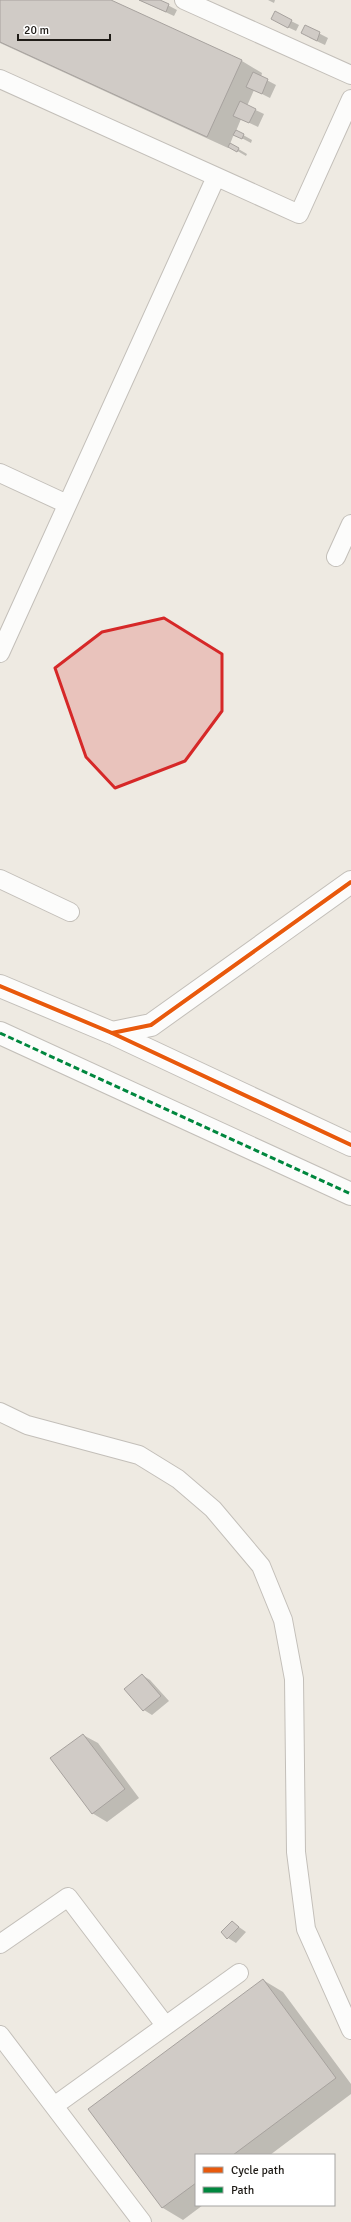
<svg xmlns="http://www.w3.org/2000/svg" width="351" height="2222" viewBox="0 0 351 2222" font-family="Signika,sans-serif">
<style>
.shadow{fill:#0003}
.building{fill:#d0cbc6;stroke:#a7a29e}
.lines{fill:none;stroke-linecap:round;stroke-linejoin:round}
.service-casing{stroke:#c3bfb9;stroke-width:20}
.pedestrian-casing{stroke:#c3bfb9;stroke-width:24}
.minor-casing{stroke:#c3bfb9;stroke-width:24}
.service{stroke:#fcfcfb;stroke-width:18}
.pedestrian{stroke:#fcfcfb;stroke-width:22}
.minor{stroke:#fcfcfb;stroke-width:22}
.quiet{stroke:#00873e;stroke-width:3;stroke-dasharray:6 3;stroke-linecap:butt}
.cycleway-casing{stroke:#fff;stroke-width:6}
.cycleway{stroke:#e8590c;stroke-width:4}
.marked{fill:#d62828;fill-opacity:0.2;stroke:#d62828;stroke-width:3;stroke-linejoin:round}
</style>
<rect width="100%" height="100%" fill="#eeeae2"/>
<path class="shadow" d="M0,0h109l133,61 20,12 -1,4 15,8 -6,13 -16,-8 -7,16 17,8 -6,13 -17,-8 -5,12 16,9 -1,3 -17,-9 -4,10 17,10 -1,2 -17,-10 -1,2 -228,-105z
M139,0h19l19,10 -3,6z
M268,0h7l-1,3z
M291,21l8,4 -3,6 -15,-7z
M305,26l23,12 -3,7 -15,-7z
M142,1675l8,5 19,21 -17,14 -8,-5 -18,-21z
M83,1735l15,8 41,55 -32,24 -15,-9z
M232,1922l14,10 -10,11 -8,-5z
M263,1980l20,12 68,92v10l-81,61h-74v50h7l-20,15 -20,-12 -73,-99z"/>
<path class="building" d="M0,0h111l131,60 -35,77 -207,-95z
M139,0h21l9,4 -3,8z
M275,11l17,9 -4,8 -17,-9z
M305,25l15,7 -3,9 -16,-8z
M253,72l15,7 -6,15 -16,-7z
M240,101l16,8 -7,14 -16,-7z
M236,130l8,4 -2,5 -9,-4z
M230,143l9,5 -2,4 -9,-5z
M142,1674l19,22 -18,15 -19,-22z
M83,1734l42,55 -33,25 -42,-56z
M232,1921l7,6 -12,12 -6,-7z
M263,1979l73,99 -103,77h-37v28l-34,25 -74,-99z"/>
<g class="lines">
<defs>
<path id="service" d="M184,0l167,75
M0,79l299,135 52,-115
M0,473l67,31
M336,557l15,-33
M0,653l216,-476
M0,879l70,33
M0,1412l27,13 112,30 39,24 35,30 48,57 22,54 11,59 2,173 10,77 45,101
M0,1944l68,-47 97,128
M0,2035l142,187
M54,2106l185,-133"/>
<path id="pedestrian" d="M0,1033l351,161"/>
<path id="minor" d="M0,986l112,47 239,112
M112,1033l39,-8 200,-143"/>
</defs>
<use href="#service" class="service-casing"/>
<use href="#pedestrian" class="pedestrian-casing"/>
<use href="#minor" class="minor-casing"/>
<use href="#service" class="service"/>
<use href="#pedestrian" class="pedestrian"/>
<use href="#minor" class="minor"/>
<path class="quiet" d="M0,1033l351,161"/>
<defs>
<path id="cycleway" d="M0,986l112,47 239,112
M112,1033l39,-8 200,-143"/>
</defs>
<use href="#cycleway" class="cycleway-casing"/>
<use href="#cycleway" class="cycleway"/>
</g>
<path class="marked" d="M164,618l58,36v57l-37,50 -70,27 -29,-31 -31,-89 47,-36z"/>
<rect x="195" y="2154" width="140" height="52" fill="#ffffff" stroke="#a5a4a2"/>
<rect x="203" y="2167" width="20" height="6" fill="#e8590c" stroke="#a5a4a2"/>
<text x="231" y="2174" font-size="12" fill="#1f1c17">Cycle path</text>
<rect x="203" y="2187" width="20" height="6" fill="#00873e" stroke="#a5a4a2"/>
<text x="231" y="2194" font-size="12" fill="#1f1c17">Path</text>
<path d="M18 34v6h92v-6" fill="none" stroke="#1f1c17" stroke-width="2"/>
<text x="24" y="34" font-size="12" fill="#1f1c17" stroke="#ffffff" stroke-width="3" paint-order="stroke">20 m</text>
</svg>
